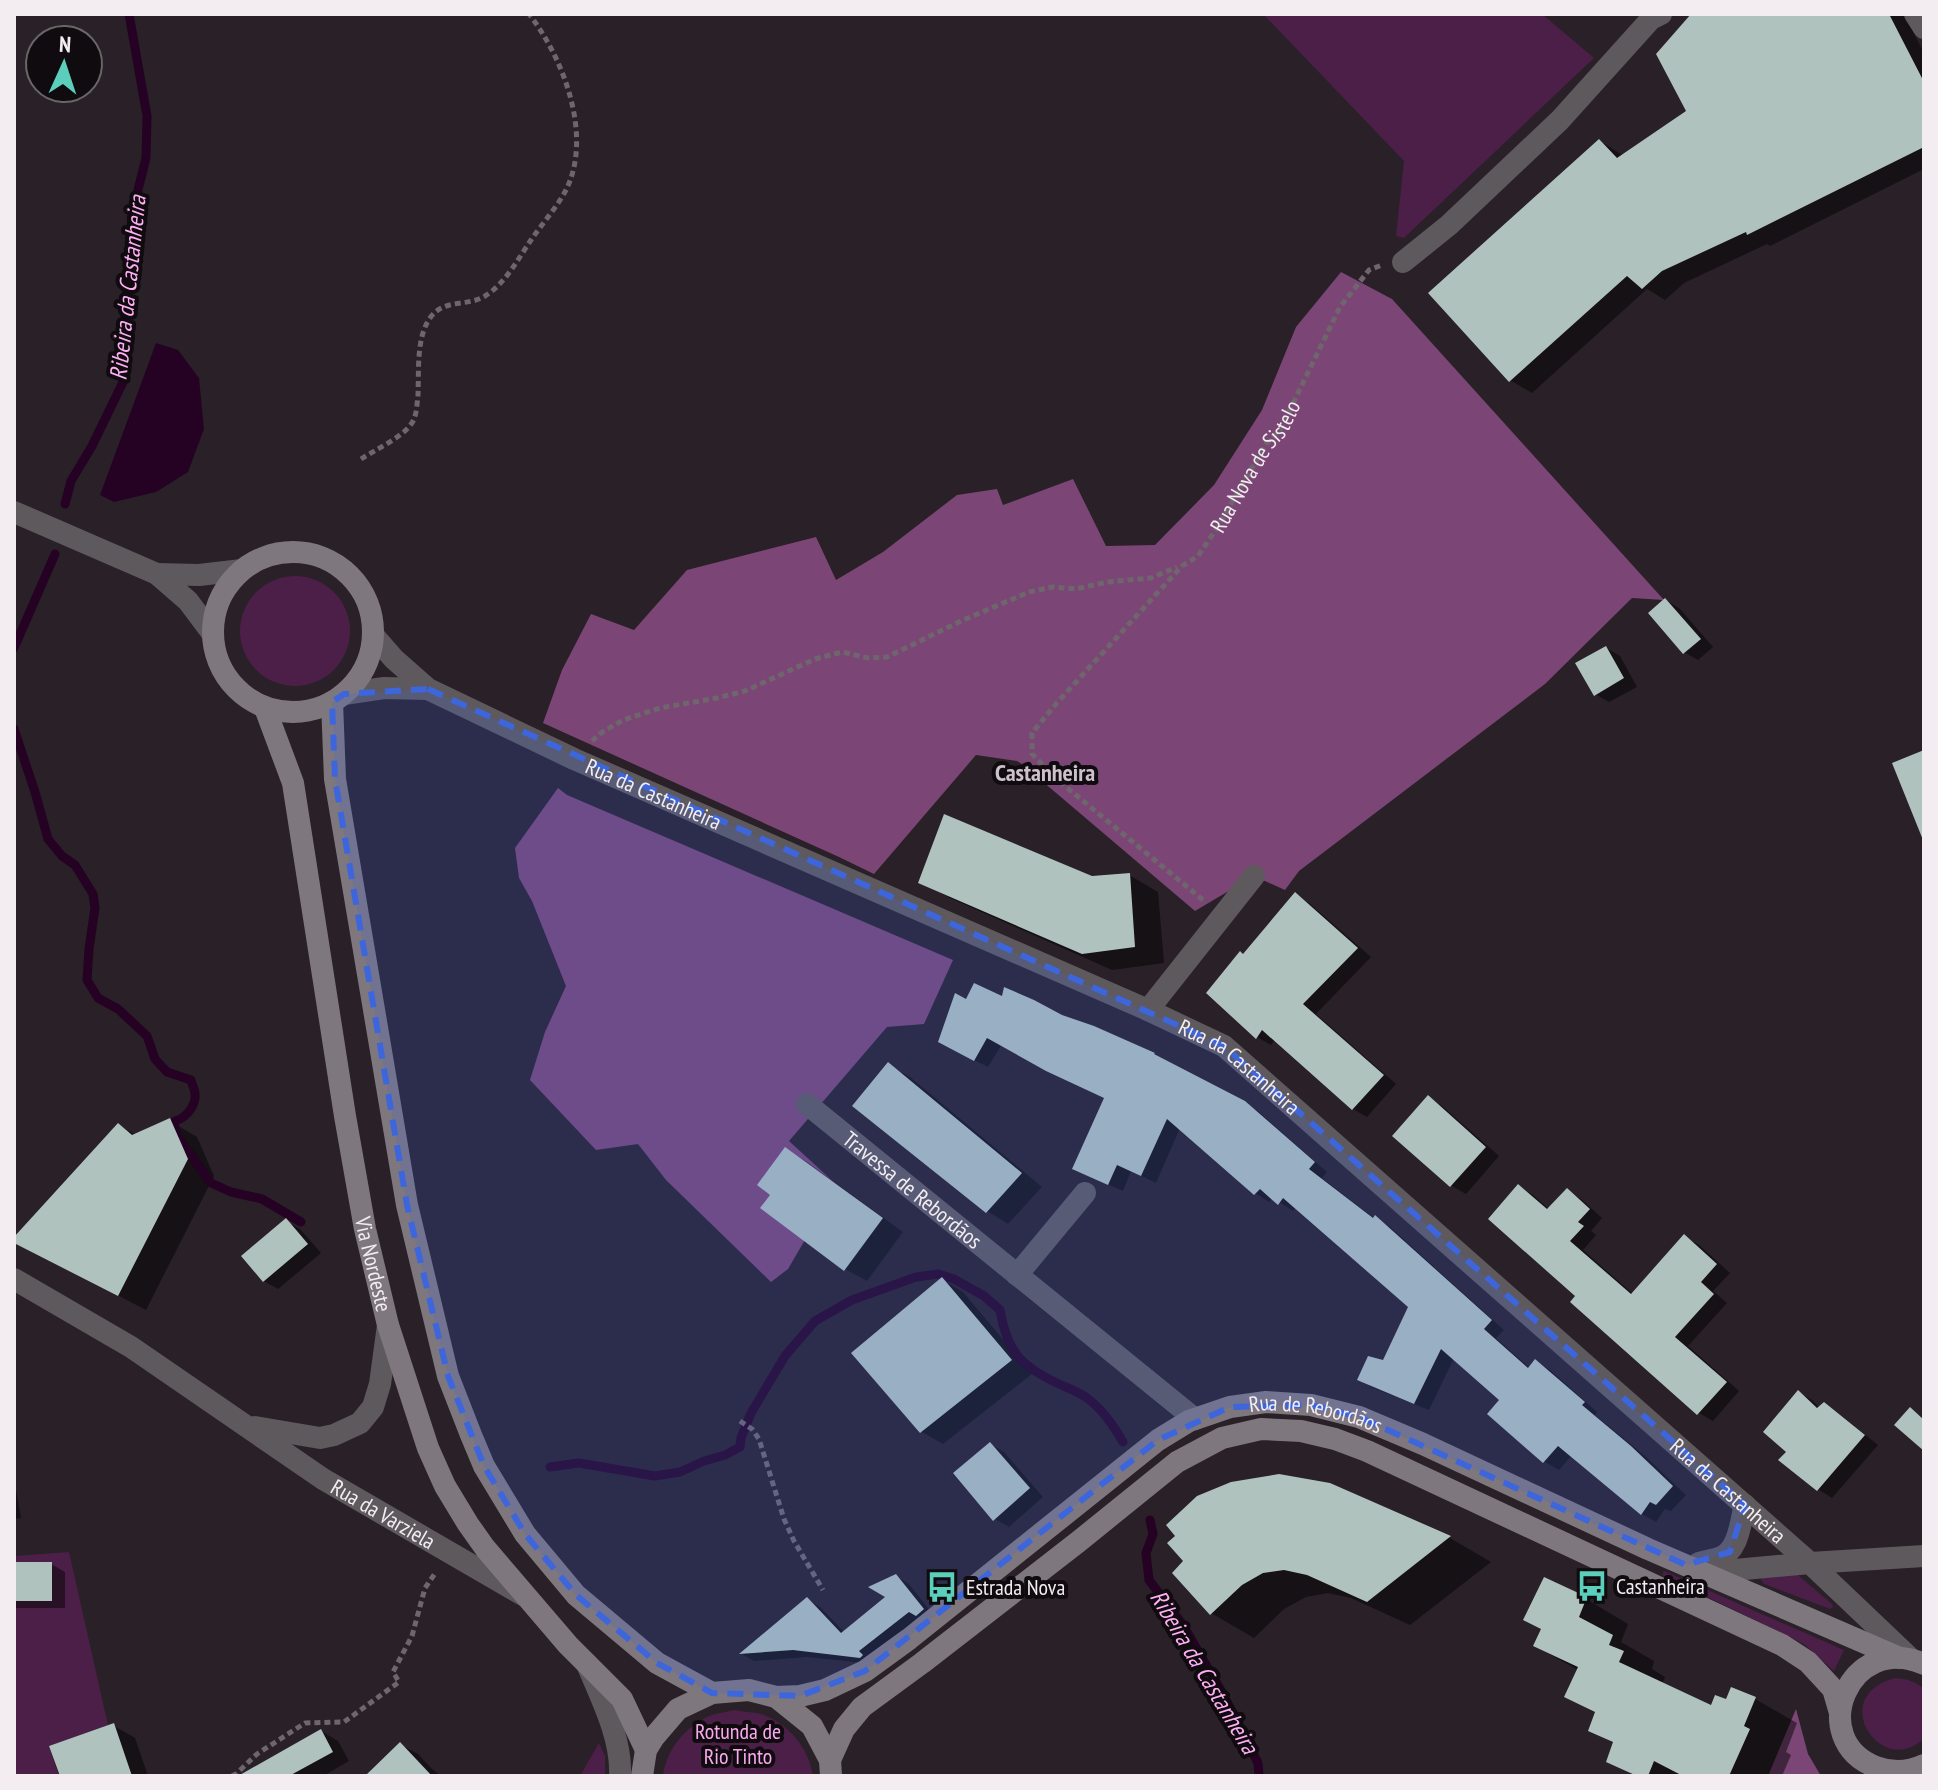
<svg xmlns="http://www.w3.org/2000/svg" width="1938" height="1790" viewBox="0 0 1938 1790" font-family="'PT Sans Narrow',sans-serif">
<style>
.green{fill:#4b1f47}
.forest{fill:#7b4675}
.water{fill:#250223}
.shadow{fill:#0007}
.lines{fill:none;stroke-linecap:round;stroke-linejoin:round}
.stream{stroke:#250223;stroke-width:9}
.building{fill:#b0c2be}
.path{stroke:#6f666d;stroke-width:5;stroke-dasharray:6 4;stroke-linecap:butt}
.minor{stroke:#5e595d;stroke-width:22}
.tertiary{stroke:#5e595d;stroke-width:22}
.secondary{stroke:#7f777e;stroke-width:22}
.marked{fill:#3d66dc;fill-opacity:0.2;stroke:#3d66dc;stroke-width:6;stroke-dasharray:16 10;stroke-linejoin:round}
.labels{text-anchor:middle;stroke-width:8;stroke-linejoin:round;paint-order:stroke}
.street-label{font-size:22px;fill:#f3ecf1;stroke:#0f0b0e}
.poi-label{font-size:22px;fill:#f3ecf1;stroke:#0f0b0e;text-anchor:start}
.park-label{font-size:22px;fill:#f9aaef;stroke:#0f0b0e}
.water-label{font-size:24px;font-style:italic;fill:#feaef4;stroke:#0f0b0e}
.neighbourhood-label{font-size:24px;font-weight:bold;fill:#cec1cc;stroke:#0f0b0e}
</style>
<rect width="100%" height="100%" fill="#292028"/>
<path class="green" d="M1263,14h279l52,44 -190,180 -8,-2 8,-75z
M240 631a55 55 0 1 1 110 0a55 55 0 1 1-110 0Z
M69,1552l39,173 -59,21 10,30h-45v-220z
M1664,1571l180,79 -10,21 -30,-27 -142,-69z
M1793,1571l39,33 1,3 -3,2 -66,-25 -3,-4 1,-5z
M1895,1678c12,1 20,3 29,11v49c-41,42 -99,-41 -29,-60z
M735,1710c8,2 18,2 26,4 27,9 48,34 52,62h-150c3,-26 22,-49 46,-60 8,-3 18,-4 26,-6z
M599,1743l6,13v20h-25z"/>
<path class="forest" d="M1341,272l51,27 272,301 -32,-2 -87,86 -246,187 -14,19 -31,-14 -59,35 -173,-147 -5,-3 -41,-6 -102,119 -35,-17 -296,-134 19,-53 29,-56 43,16 53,-60 129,-33 20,43 47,-28 74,-57 40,-6 6,16 70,-26 33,67 49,-1 59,-60 48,-75 34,-83z
M558,788l9,7 386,165 -29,64 -37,3 -98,114 48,44 -49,84 -17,13 -105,-102 -28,-36 -42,6 -66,-70 15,-48 21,-46 -34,-85 -13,-23 -4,-30z
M1796,1709l12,45 13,22h-53z"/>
<path class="water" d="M156,343l22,7 21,28 5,51 -16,43 -32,20 -42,10 -14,-7z"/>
<path class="shadow" d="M1693,14h211l20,39v116l-154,77 -3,-2 -83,39 -19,17 -18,-11 -115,104 -22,-13 90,-239 24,15 65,-45z
M1666,600l14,9 33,38 -15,13 -14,-8z
M1606,648l14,8 17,31 -28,15 -14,-8z
M1129,875l29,17 6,71 -52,7 -162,-72 -29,-16 171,-4z
M1295,894l14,9 62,54 -55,57 80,70 -29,33 -14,-8 -78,-70 -4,6 -14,-8z
M956,996l288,107 15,9 68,60 -5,6 52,40 15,8 115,104 -8,8 34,30 6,-6 14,8 47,42 -2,3 50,41 41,39 -15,16 -6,-2 -9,13 -14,-8 -70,-59 -13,15 -14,-8 -55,-48 12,-14 -48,-42 -25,52 -56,-22 -13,-8 24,-18 26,-55 -114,-100 -3,4 -20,-13 -4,4 -14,-9 -75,-65 -24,55 -25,-12 -8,20 -34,-15 17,-78 -104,-54 -14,23 -33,-17z
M888,1065l22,12 132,110 -34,37 -21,-13z
M1428,1098l14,8 57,50 -33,38 -14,-8 -57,-50z
M170,1121l27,16 17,39 -68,134 -132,-69 104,-116 18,10z
M786,1149l21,13 96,70 -36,49 -22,-12 -72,-75z
M1519,1187l14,8 17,15 17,-19 14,8 21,19 -11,13 5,4 -13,15 50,44 52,-57 14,8 31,28 -17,18 14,12 -39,43 51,45 -26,30 -14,-8 -121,-117z
M286,1221l14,8 21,24 -43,36 -14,-8z
M942,1279l21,13 69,82 -89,70 -21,-12z
M1798,1392l14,8 8,8 4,-4 14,9 40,32 -46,53 -14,-9 -29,-37z
M990,1444l14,8 39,45 -34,30 -14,-8z
M14,1479l7,39 -7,1z
M1329,1484l121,54 41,24 -81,63 -59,-27 -23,-5 -22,4 -22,12 -30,29 -43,-25z
M14,1564h37l14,8v36h-51z
M896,1576l13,8 26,33 -62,47 -66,-7 -53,4 -12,-7 65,-54 13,7 24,25 44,-35z
M1586,1599l42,25 -7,18 33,19 -2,8 13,8 -3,7 50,24 15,-7 28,-2 42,24 -11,29 5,3 -9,21h-147l-27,-15 7,-17 -24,-14 6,-16 -31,-18 12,-26 -43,-24z
M114,1726l21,12 13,38h-86z
M321,1731l17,10 11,20 -26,15h-70z
M401,1745l17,9 14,15 9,7h-73z"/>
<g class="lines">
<path class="stream" d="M65,504l6,-23 21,-35 32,-66 -1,-37 9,-129 14,-56 1,-42 -18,-102
M14,648l41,-94
M14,729l21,63 13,47 14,17 13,9 18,29 2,14 -6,41 -2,31 11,18 20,11 29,27 8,23 12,13 24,8c1,5 4,9 4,14 1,12 -9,24 -20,27l-1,11 37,51 20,9 31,7 39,23
M550,1467l29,-4 76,13 25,-4 24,-11 21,-6 15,-8 1,-9 10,-25 34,-57 30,-35 37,-21 64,-23 22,-3 16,5 30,17 16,14c7,42 21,56 59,74 9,4 20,8 28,14 16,12 26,27 36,44
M1150,1520l3,14 -7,19 3,27 34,45 40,69 35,69 1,13"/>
</g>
<path class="building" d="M1691,14h198l35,68v65l-177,88 -1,-3 -84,39 -20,18 -15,-13 -118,106 -81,-89 171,-154 18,19 69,-47 -30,-57z
M1665,598l36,41 -18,15 -35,-41z
M1606,646l18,32 -30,18 -19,-33z
M1924,750v90h-1l-31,-77z
M944,814l148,62 38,-3 5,74 -53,7 -164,-71z
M1295,892l63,56 -55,56 81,71 -32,35 -90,-80 -6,9 -50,-46 34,-42 3,3z
M974,983l28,13 2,-9 30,13 28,15 32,11 61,27 -1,1 91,47 70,61 -6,7 64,49 2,-3 117,105 -8,9 44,39 7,-9 50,43 -3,3 49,41 42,40 -17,19 -6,-3 -9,13 -83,-69 -15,17 -56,-49 12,-14 -58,-51 -27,55 -57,-24 11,-24 15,4 25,-53 -125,-109 -5,7 -18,-16 -6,6 -87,-76 -26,57 -24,-11 -9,20 -36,-16 32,-71 -58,-27 -59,-33 -13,23 -36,-19 17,-49 11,6z
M888,1062l134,111 -36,40 -134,-107z
M1428,1095l58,52 -36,40 -58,-51z
M170,1118l18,41 -70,137 -104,-53v-6l104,-114 14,12z
M785,1147l98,71 -39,53 -84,-63 10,-13 -13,-10z
M1518,1184l29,25 20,-21 23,21 -12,13 6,4 -14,15 61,53 53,-60 33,30 -16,18 13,12 -39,43 52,45 -30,33 -127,-113 5,-6 -87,-77z
M286,1218l22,26 -45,38 -22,-26z
M942,1277l70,83 -92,73 -69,-80z
M1798,1390l19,18 7,-6 41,33 -48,56 -39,-31 8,-8 -23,-20z
M1910,1407l14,13v31l-30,-26z
M990,1442l40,46 -37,33 -40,-48z
M1279,1474l51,9 121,53 -84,66 -60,-27 -23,-5 -21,3 -21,12 -32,30 -38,-42 11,-12 -16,-18 8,-7 -9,-11 31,-29 34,-14z
M14,1562h38v39h-38z
M896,1574l28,35 -8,7 -7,-4 -50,39 4,4 -3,3 -67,-8 -54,4 68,-57 34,36 44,-36 -17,-10z
M1544,1577l43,20 -8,20 34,18 -4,10 15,6 -5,11 92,43 4,-10 11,4 5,-12 25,10 -12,29 6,3 -21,47h-46l-29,-15 -6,15h-11l-31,-14 7,-20 -25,-11 7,-19 -31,-15 14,-30 -45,-21 8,-17 -18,-9z
M114,1723l18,53h-72l-11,-30z
M321,1729l12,23 -44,24h-51z
M400,1742l32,34h-67z"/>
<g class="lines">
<g class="path">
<path d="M361,459c15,-10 47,-24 53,-40 3,-7 3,-17 4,-24 1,-24 -2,-57 12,-77 14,-20 38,-11 55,-22 20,-12 33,-37 46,-56 11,-16 26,-33 35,-50 27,-54 -2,-131 -37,-176"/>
<path d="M592,741l9,-8 22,-13 37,-12 57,-10 28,-7 70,-32 27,-7 26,6 19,-1 74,-36 68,-29 24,-5 23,2 31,-7 44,-4 26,-11"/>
<path id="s1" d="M1203,900l-144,-119 -27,-27v-21l23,-28 127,-139 16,-10 19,-28 49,-84 14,-14 60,-123 29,-37 13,-5"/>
<path d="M740,1421l12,8 7,10 25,80 10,22 29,49"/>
<path d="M232,1776l4,-2 21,-20 48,-31 39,-1 55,-40 -6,-10 19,-36 13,-48 11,-16"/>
</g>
<g class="minor">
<path d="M1915,14l9,14"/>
<path d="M1403,262l46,-37 111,-105 91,-101 10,-5"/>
<path d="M1148,1010l106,-134"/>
<path id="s2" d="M807,1104l388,315"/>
<path d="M1017,1275l68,-82"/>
<path id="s3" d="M14,1279l117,68 192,132 200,116"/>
<path d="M255,1427l65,11 14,-3 26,-12 13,-16 7,-23 8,-59"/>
<path d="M1699,1563c6,-2 14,-3 20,-5 20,-7 21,-35 26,-53"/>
<path d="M1702,1573l108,-10 114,-7"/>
<path d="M587,1664c14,34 35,74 33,112"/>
</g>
<g class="tertiary">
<path d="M14,512l143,62 31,27 24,32"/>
<path d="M157,574l42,1 43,-5"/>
<path id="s4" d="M373,635l21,24 34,30 146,70 574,251 76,36 586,517 102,97"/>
<path d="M344,694l40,-6 44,1"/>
</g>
<g class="secondary">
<circle cx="293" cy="632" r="80"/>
<path d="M332,702l3,77 72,426 41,171 23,59 13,31 41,68 51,61 81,68 55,30"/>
<path id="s5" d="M265,708l28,75 52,333 20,113 23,96 40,123 17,38 23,38 17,24 83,97 54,54 24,51"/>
<path d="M1924,1664c-75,-33 -119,76 -48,103 16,6 33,5 48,-2"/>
<path id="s6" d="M776,1697l24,-1 25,-6 40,-19 44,-32 249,-199 31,-19 41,-14 36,-5 45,3 48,12 64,27 225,105 252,109"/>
<path d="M830,1760l14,-31 18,-22 60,-44 156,-121 99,-80 45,-24 39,-9 40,2 34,8 32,12 415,194 26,17 25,27 7,24"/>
<path d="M642,1776l4,-26 8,-13 24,-28 34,-16 37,-3 27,7 36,29 18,34 1,16"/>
</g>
</g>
<path class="marked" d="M428,689l796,357 521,459 -15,47 -44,13 -327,-148 -48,-12 -81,2 -72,33 -293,231 -65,25 -88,-3 -55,-30 -81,-68 -51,-61 -41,-68 -36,-90 -41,-171 -72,-426 -3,-77 12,-8z"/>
<defs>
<symbol id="bus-bare" viewBox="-9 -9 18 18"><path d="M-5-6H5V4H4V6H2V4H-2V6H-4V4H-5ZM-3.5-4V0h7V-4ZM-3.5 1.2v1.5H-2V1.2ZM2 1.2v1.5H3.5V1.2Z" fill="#5bcebc" stroke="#0f0b0e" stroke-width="2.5" paint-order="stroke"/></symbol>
</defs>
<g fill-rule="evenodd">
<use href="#bus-bare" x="1570" y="1564" width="44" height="44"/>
<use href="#bus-bare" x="920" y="1565" width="44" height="44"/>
</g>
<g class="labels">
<g class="street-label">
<text dy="8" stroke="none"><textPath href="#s1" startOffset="596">Rua Nova de Sistelo</textPath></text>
<text dy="8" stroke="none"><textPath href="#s4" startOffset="326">Rua da Castanheira</textPath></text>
<text dy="8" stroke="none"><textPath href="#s4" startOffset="974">Rua da Castanheira</textPath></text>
<text dy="8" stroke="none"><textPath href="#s2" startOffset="136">Travessa de Rebordãos</textPath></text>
<text dy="8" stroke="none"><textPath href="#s5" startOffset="568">Via Nordeste</textPath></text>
<text dy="8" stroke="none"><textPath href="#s6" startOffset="634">Rua de Rebordãos</textPath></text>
<text dy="8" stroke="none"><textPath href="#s4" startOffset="1622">Rua da Castanheira</textPath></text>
<text dy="8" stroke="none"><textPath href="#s3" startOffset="438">Rua da Varziela</textPath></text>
</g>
<g class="poi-label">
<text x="1616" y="1594">Castanheira</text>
<text x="966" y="1595">Estrada Nova</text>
</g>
<g class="park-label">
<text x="738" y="1739">Rotunda de<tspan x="738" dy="25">Rio Tinto</tspan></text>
</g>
<g class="water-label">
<text transform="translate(128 288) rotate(-84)" y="8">Ribeira da Castanheira</text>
<text transform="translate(1204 1672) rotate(59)" y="8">Ribeira da Castanheira</text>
</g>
<g class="neighbourhood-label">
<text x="1045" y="781">Castanheira</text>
</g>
</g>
<rect width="1938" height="1790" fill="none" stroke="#f3ecf1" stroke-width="32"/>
<g transform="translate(64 64) rotate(3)"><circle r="38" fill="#0f0b0e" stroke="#6a6569" stroke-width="2"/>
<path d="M0-6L14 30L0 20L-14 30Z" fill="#5bcebc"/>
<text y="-12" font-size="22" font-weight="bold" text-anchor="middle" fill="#f3ecf1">N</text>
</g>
</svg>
